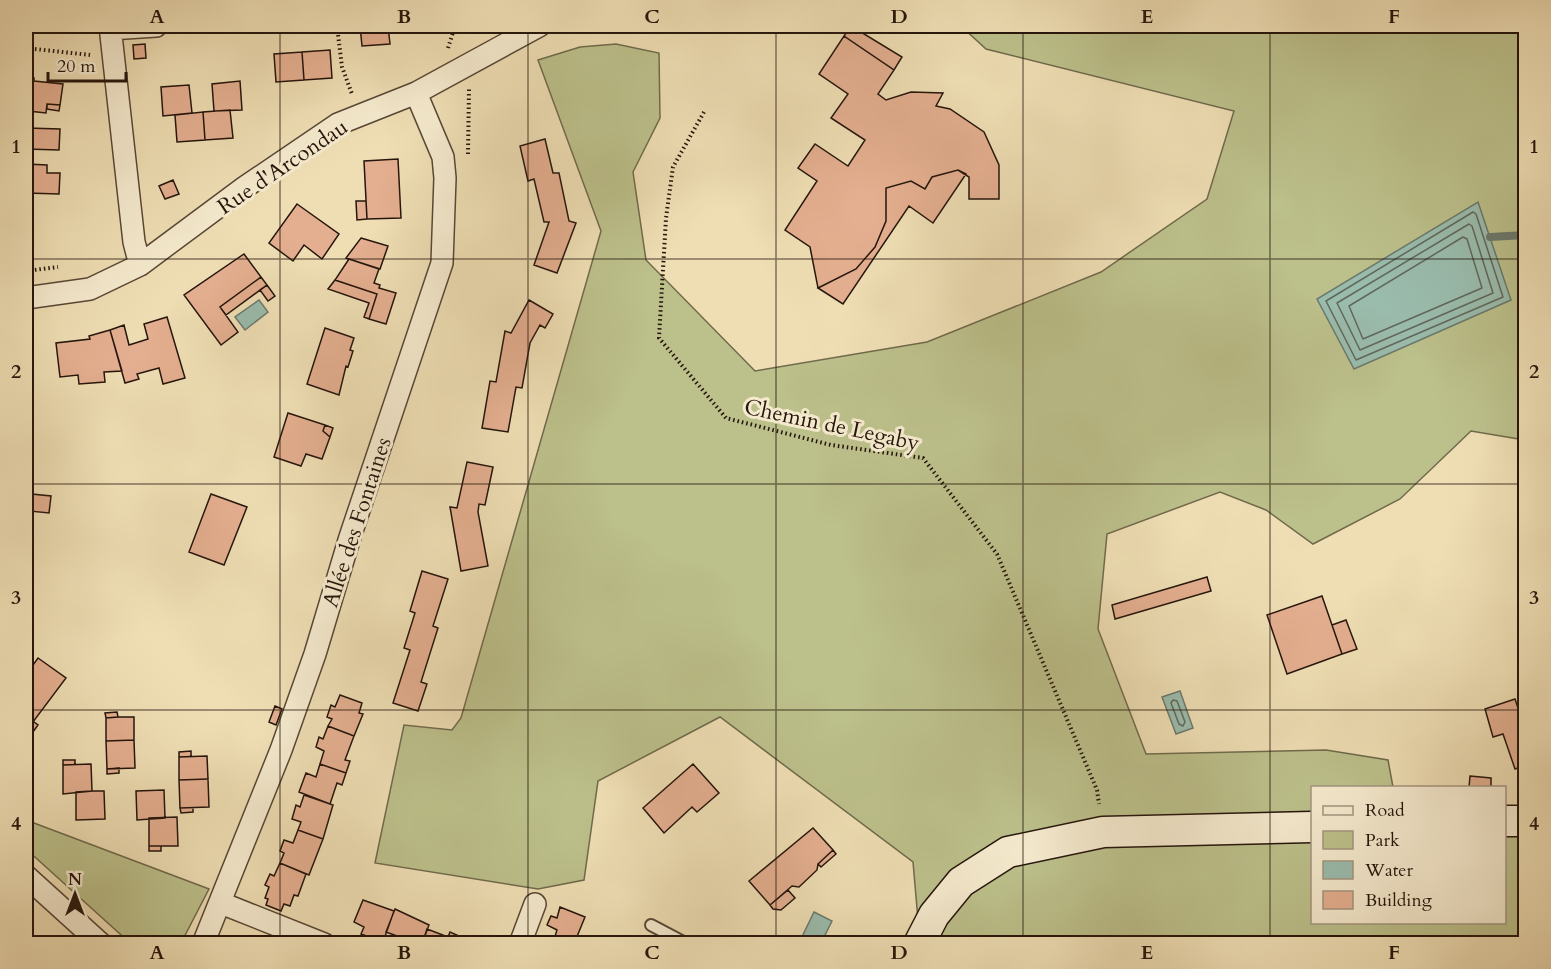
<svg xmlns="http://www.w3.org/2000/svg" width="1551" height="969" viewBox="0 0 1551 969" font-family="Cardo,serif">
<style>
.green{fill:#bcc08b;stroke:#706a4c;stroke-width:1.5}
.water{fill:#9abcad;stroke:#6b796d;stroke-width:1.5}
.lines{fill:none;stroke-linecap:round;stroke-linejoin:round}
.shore{stroke:#60685c;stroke-width:1.5}
.stream{stroke:#6b796d;stroke-width:8}
.building{fill:#e4af90;stroke:#25150c;stroke-width:1.5}
.lane-casing{stroke:#584736;stroke-width:14}
.street-casing{stroke:#584736;stroke-width:24}
.secondary-casing{stroke:#25150c;stroke-width:33}
.path{stroke:#25150c;stroke-width:4;stroke-dasharray:1.5 3;stroke-linecap:butt}
.lane{stroke:#f5eace;stroke-width:10}
.street{stroke:#f5eace;stroke-width:21}
.secondary{stroke:#f5eace;stroke-width:30}
.grid{fill:none;stroke:#25150c;stroke-width:1.5;stroke-opacity:0.55}
.labels{text-anchor:middle;stroke-width:6;stroke-linejoin:round;paint-order:stroke}
.street-label{font-size:22px;fill:#25150c;stroke:#f5eace}
.neatline{fill:none;stroke:#25150c;stroke-width:2}
.grid-label{font-size:20px;text-anchor:middle;font-weight:bold;fill:#25150c}
</style>
<rect width="100%" height="100%" fill="#efdeb4"/>
<filter id="stains"><feTurbulence type="fractalNoise" baseFrequency=".00333" numOctaves="4"/><feColorMatrix values="0 0 0 0 .2 0 0 0 0 .09 0 0 0 0 .02 0 0 0 .5 -.17"/></filter>
<radialGradient id="worn" r=".72"><stop offset=".6" stop-color="#630" stop-opacity="0"/><stop offset="1" stop-color="#630" stop-opacity=".3"/></radialGradient>
<path class="green" d="M961,26h564v414l-54,-9 -71,68 -87,45 -47,-34 -46,-18 -113,42 -9,95 48,125 180,-4 62,10 5,27 -81,1v134h192l1,-110h20v131h-605l-7,-81 -193,-145 -122,64 -14,99 -46,9 -163,-26 29,-138 48,5 9,-12 140,-487 -63,-171 42,-13 36,-3 43,9 1,65 -27,54 13,88 109,111 172,-29 174,-70 106,-73 27,-88 -248,-62z
M26,820l183,69 -28,54h-51l-104,-94z"/>
<path class="water" d="M1478,202l33,98 -157,69 -37,-70z
M259,300l9,12 -23,18 -10,-13z
M1180,691l13,37 -17,6 -14,-37z
M814,912l18,9 -11,22h-22z"/>
<g class="lines">
<path class="shore" d="M1473,212l3,2 27,83 -147,63 -30,-59z
M1469,224l3,2 21,67 -133,57 -23,-47z
M1463,237l4,2 15,49 -119,51 -14,-33z
M1173,700l4,1 8,21 -2,4 -4,-2 -8,-21z"/>
<path class="stream" d="M1490,237l36,-2"/>
</g>
<path class="building" d="M360,26h28l2,18 -28,2z
M388,26h28v4l-28,2z
M851,26l51,31 -8,13 -50,-34z
M844,36l50,34 -16,24 8,6 25,-8 32,1 -7,13 14,3 34,23 15,33v34h-30v-22l-11,-7 -26,7 -7,12 -14,-8 -25,7v33l-11,26 -19,22 -38,19 -8,-41 -25,-17 32,-49 -19,-13 17,-24 33,22 17,-26 -34,-22 17,-24 -29,-20z
M145,44l1,14 -12,1 -1,-14z
M330,50l2,28 -28,2 -2,-28z
M302,52l2,28 -28,2 -2,-28z
M26,77l8,1v3l29,3 -3,21 -13,-1 -1,9 -18,-2z
M240,81l2,29 -28,1 -2,-27z
M189,85l3,28 -29,3 -2,-29z
M47,104l13,1 -1,6 -12,-2z
M230,110l3,28 -28,2 -2,-28z
M203,112l2,28 -28,2 -2,-27z
M27,128l33,1 -1,21 -33,-1z
M545,139l8,34h6l10,48 7,2 -19,50 -23,-8 15,-43h-5l-10,-43 -6,2 -8,-35z
M398,159l3,59 -34,1 -3,-58z
M26,164l21,1v8h13l-1,21 -33,-1z
M958,170l8,4 -33,49 -24,-17 -66,98 -25,-16 38,-19 19,-22 11,-26v-33l25,-7 14,8 7,-12z
M173,180l6,14 -14,5 -6,-13z
M356,201h10l1,18 -10,1z
M297,204l42,30 -17,25 -18,-14 -11,16 -24,-18z
M361,238l27,8 -8,23 -34,-11z
M244,254l17,23 -41,30 18,25 -17,13 -37,-50z
M349,259l30,10 -5,14 6,2 -1,3 17,5 -10,31 -17,-5 8,-25 -42,-14z
M261,277l6,8 -41,30 -6,-8z
M335,280l42,14 -8,25 -5,-2 5,-14 -41,-14z
M267,285l8,11 -7,5 -8,-11z
M529,300l24,14 -8,14 -5,-3 -10,18 -8,45 -6,-1 -8,45 -26,-4 8,-47 6,1 9,-51 6,2z
M167,317l18,61 -22,6 -4,-16 -22,6 2,5 -14,4 -15,-53 14,-5 5,20 19,-6 -4,-15z
M325,328l29,10 -4,12 3,1 -5,16 -2,-1 -7,29 -32,-11z
M110,330l12,41 -18,1 1,10 -26,2 -1,-9 -18,2 -4,-34 34,-4 -1,-3z
M288,413l37,12 -2,6 7,6 -8,22 -16,-5 -5,12 -27,-9z
M325,425l8,3 -3,9 -7,-6z
M467,462l26,5 -8,38 -6,-1 -1,8 10,54 -27,5 -11,-64 7,1z
M26,487l7,2 -1,5 19,2 -2,17 -19,-2v5l-4,-1z
M211,494l36,13 -23,58 -35,-13z
M422,571l26,8 -15,47 5,2 -17,54 6,2 -9,27 -25,-8 17,-53 -6,-2 11,-35 -5,-2z
M1207,577l4,14 -96,28 -3,-14z
M1322,596l20,58 -55,20 -20,-59z
M1346,620l11,29 -15,5 -10,-29z
M38,658l28,20 -33,44 -7,-6v-41z
M340,695l22,8 -3,10 4,1 -9,22 -26,-10 4,-7 -5,-2 4,-12 4,2z
M1515,699l11,33v33l-11,4 -12,-35 -10,3 -8,-28z
M275,706l7,3 -6,16 -7,-3z
M117,712l1,5 -12,1 -1,-5z
M26,716l12,9 -10,14 -2,-2z
M118,717h16v23l-28,1v-23z
M328,726l26,10 -9,24 5,1 -4,12 -26,-9 4,-13 -8,-4 3,-10 4,2z
M134,740l1,28 -28,1 -1,-28z
M191,751v6h-12v-5z
M207,756l1,23 -29,1v-23z
M63,760h12v5h-12z
M91,764l1,27 -29,3v-29z
M320,764l26,9 -4,12 -5,-2 -7,21 -31,-12 7,-19 10,4z
M693,764l26,29 -22,19 -5,-5 -28,26 -21,-25z
M119,768v5l-12,1v-5z
M1470,776l21,2v10h-22z
M208,779l1,28 -29,1 -1,-28z
M164,790l1,28 -28,2 -1,-29z
M92,791h12l1,28 -29,1v-28z
M304,795l29,10 -10,34 -25,-9 3,-8 -9,-3 4,-14 4,2z
M180,808h13v4l-12,1z
M177,817l1,29h-29v-28z
M813,828l20,22 -15,14 -1,6 -18,17 -7,-1 -22,19 -21,-24z
M298,830l25,9 -14,36 -29,-12 4,-10 -4,-2 4,-11 9,3z
M149,846h12v5h-12z
M833,850l3,4 -15,13 -3,-3z
M280,863l26,11 -8,22 -4,-1 -4,11 -6,-2 -3,7 -15,-6 2,-6 -3,-1 4,-11 -4,-2 5,-11 4,2z
M788,890l7,8 -14,12 -8,-1 -3,-4z
M363,900l31,11 -11,31 -22,-8 3,-7 -10,-5z
M560,907l25,10 -9,22 3,1 -1,4 -25,-1 4,-13 -10,-5 4,-9 6,2z
M395,909l34,16 -7,19h-27l2,-8 -11,-4z
M427,929l21,8 2,-5 11,5 -2,7h-37z
M461,937l12,5 -1,2h-13z"/>
<g class="lines">
<defs>
<path id="lane" d="M651,925l36,19"/>
<path id="street" d="M110,26l24,216 6,23
M110,29l46,-3
M26,298l64,-9 50,-24 105,-78 93,-63 78,-31 123,-67
M26,876l75,68
M221,903l103,41
M203,944l78,-194 34,-96 35,-117 92,-274 3,-85 -2,-21 -27,-64
M520,944l15,-40"/>
<path id="secondary" d="M1504,821h22
M919,944l15,-29 27,-33 47,-30 95,-20 209,-5"/>
</defs>
<use href="#lane" class="lane-casing"/>
<use href="#street" class="street-casing"/>
<use href="#secondary" class="secondary-casing"/>
<path class="path" d="M337,26l5,41 10,27
M26,48l64,7
M448,48l7,-22
M704,112l-31,55 -7,51 -7,120 67,80 105,27 92,13 74,96 100,236 2,14
M468,154l1,-65
M26,271l32,-4"/>
<use href="#lane" class="lane"/>
<use href="#street" class="street"/>
<use href="#secondary" class="secondary"/>
</g>
<path class="grid" d="M280,26v918M528,26v918M776,26v918M1023,26v918M1270,26v918M26,259h1500M26,484h1500M26,710h1500"/>
<g class="labels">
<g class="street-label">
<text transform="translate(282 166) rotate(-34)" y="8">Rue d'Arcondau</text>
<text transform="translate(832 424) rotate(12)" y="8">Chemin de Legaby</text>
<text transform="translate(356 522) rotate(-72)" y="8">Allée des Fontaines</text>
</g>
</g>
<rect width="1551" height="969" fill="none" stroke="#efdeb4" stroke-width="66"/>
<rect x="1311" y="786" width="195" height="138" fill="#f5eace" stroke="#a29580" stroke-width="1.5"/>
<rect x="1323" y="806" width="30" height="9" fill="#f5eace" stroke="#a29580" stroke-width="1.5"/>
<text x="1365" y="816" font-size="18" fill="#25150c">Road</text>
<rect x="1323" y="831" width="30" height="18" fill="#bcc08b" stroke="#a29580" stroke-width="1.5"/>
<text x="1365" y="846" font-size="18" fill="#25150c">Park</text>
<rect x="1323" y="861" width="30" height="18" fill="#9abcad" stroke="#a29580" stroke-width="1.5"/>
<text x="1365" y="876" font-size="18" fill="#25150c">Water</text>
<rect x="1323" y="891" width="30" height="18" fill="#e4af90" stroke="#a29580" stroke-width="1.5"/>
<text x="1365" y="906" font-size="18" fill="#25150c">Building</text>
<g transform="translate(75 894)" stroke="#f5eace" stroke-width="4.5" paint-order="stroke">
<path d="M0-4.5L10 22L0 15L-10 22Z" fill="#25150c"/>
<text y="-9" font-size="16" font-weight="bold" text-anchor="middle" fill="#25150c">N</text>
</g>
<path d="M48 72v9h78v-9" fill="none" stroke="#25150c" stroke-width="3"/>
<text x="57" y="72" font-size="18" fill="#25150c" stroke="#f5eace" stroke-width="4.5" paint-order="stroke">20 m</text>
<rect x="33" y="33" width="1485" height="903" class="neatline"/>
<g class="grid-label">
<text x="157" y="23">A</text>
<text x="404" y="23">B</text>
<text x="652" y="23">C</text>
<text x="899" y="23">D</text>
<text x="1147" y="23">E</text>
<text x="1394" y="23">F</text>
<text x="16" y="153">1</text>
<text x="1534" y="153">1</text>
<text x="16" y="378">2</text>
<text x="1534" y="378">2</text>
<text x="16" y="604">3</text>
<text x="1534" y="604">3</text>
<text x="16" y="830">4</text>
<text x="1534" y="830">4</text>
<text x="157" y="959">A</text>
<text x="404" y="959">B</text>
<text x="652" y="959">C</text>
<text x="899" y="959">D</text>
<text x="1147" y="959">E</text>
<text x="1394" y="959">F</text>
</g>
<rect width="100%" height="100%" filter="url(#stains)"/>
<rect width="100%" height="100%" fill="url(#worn)"/>
</svg>
